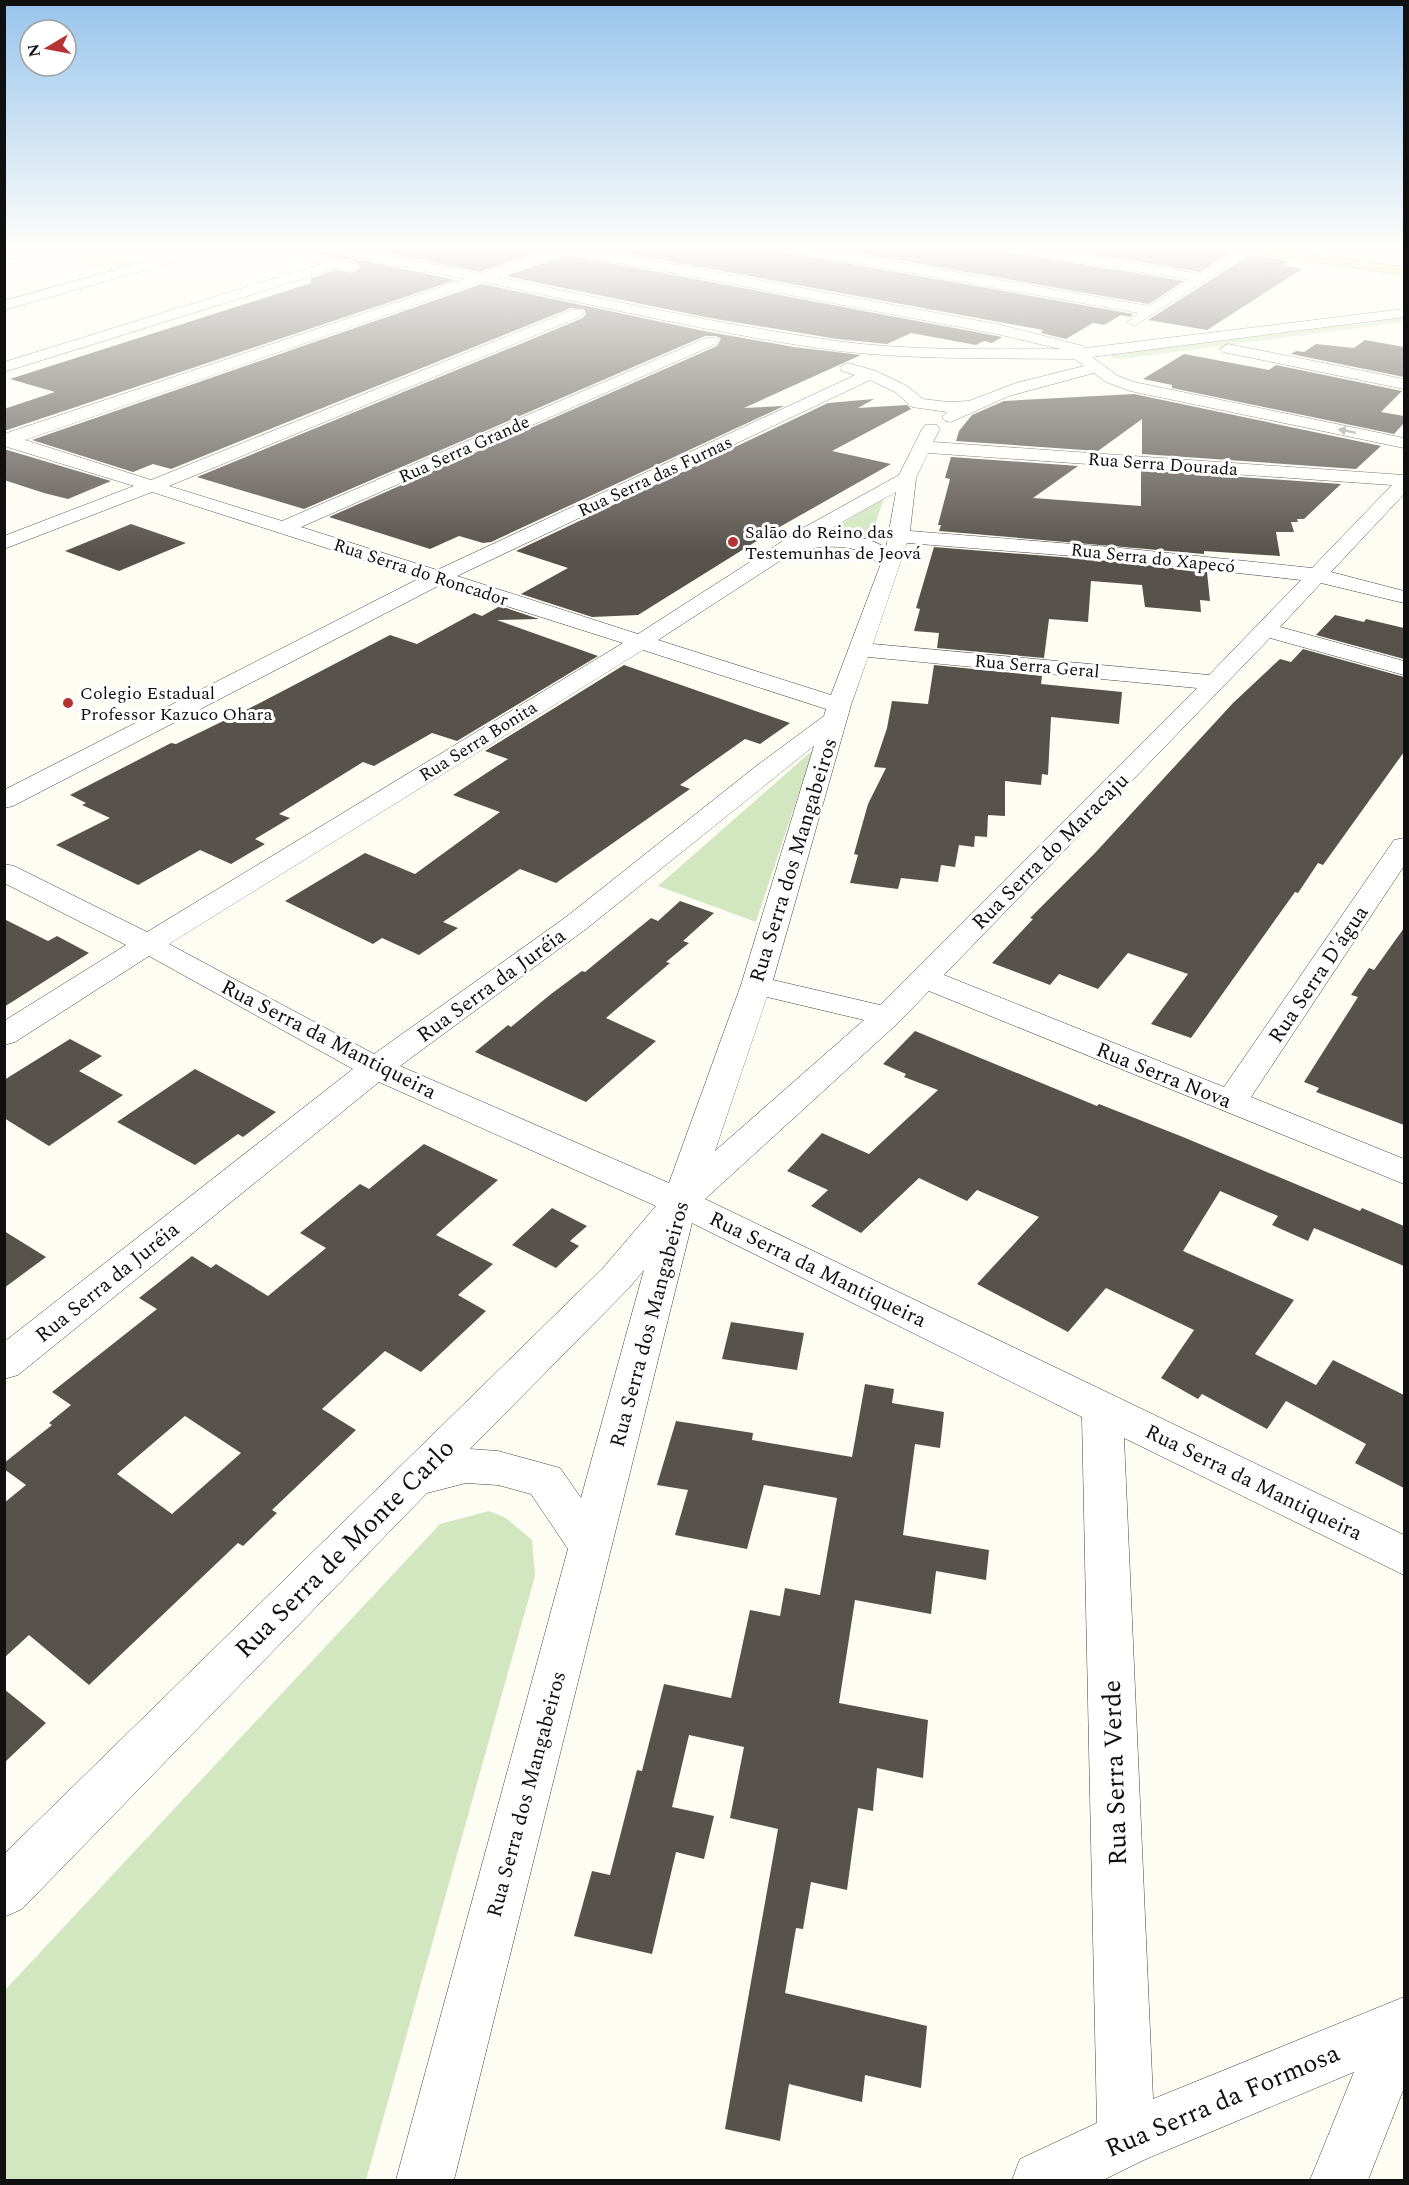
<svg xmlns="http://www.w3.org/2000/svg" width="1409" height="2185" viewBox="0 0 1409 2185" font-family="Spectral,serif">
<style>
.green{fill:#d2e7c0}
.pitch{fill:#e3efd1}
.building{fill:#58524d;fill-rule:evenodd}
.lines{fill:none;stroke-linecap:round;stroke-linejoin:round}
.minor-casing{stroke:#434343;stroke-width:1}
.major-casing{stroke:#212121;stroke-width:1}
.minor{fill:#fff;fill-rule:evenodd}
.major{fill:#edd676;fill-rule:evenodd}
.oneway{fill:#9f9f9f}
.poi-dot{fill:#b53433;stroke:#fff;stroke-width:2}
.labels{text-anchor:middle;stroke-width:6;stroke-linejoin:round;paint-order:stroke}
.far-street-label{font-size:18px;fill:#101010;stroke:#fff}
.far-poi-label{font-size:18px;fill:#101010;stroke:#fff;text-anchor:start}
.street-label{font-size:21px;fill:#101010;stroke:#fff}
.near-street-label{font-size:26px;fill:#101010;stroke:#fff}
</style>
<rect width="100%" height="100%" fill="#fefdf4"/>
<path class="green" d="M1404,317v5l-283,37 -10,-2v-3z
M884,498l-15,45 -46,-8z
M813,750l-57,172 -98,-36z
M489,1511l17,7 26,22 3,36 -169,604h-360l-2,-2 1,-188 435,-466z"/>
<path class="pitch" d="M98,254l41,9 -27,8 -41,-10z"/>
<path class="building" d="M312,247h7l9,6 128,27 -452,151v-22l51,-17 -45,-13 301,-96v-5l26,-8 15,3 8,-5 -3,-6 -45,-10z
M358,247h193l-71,25z
M591,247h189l9,6 344,61 -3,3 -9,-2 -17,10 -11,-2 -27,16 -25,-6 2,-3z
M824,247h180l9,6 171,28 -35,23z
M1050,247h156l26,4 -32,21z
M567,255l430,81 5,1 -10,6 -8,-2 -8,4 -65,-12 -24,11 -50,-5 -127,-21 -204,-42z
M1250,255l41,6 -8,4 19,4 -95,61 -59,-10z
M482,284l222,47 90,16 67,8 -117,53 40,-2 -293,136 -8,1 -24,-7 -29,13 -101,-32 388,-171 4,-7 -5,-3h-11l-401,173 -107,-32 386,-159 3,-4 -2,-5 -13,-1 -400,161 -18,-5 -20,8 -101,-32z
M1365,340l39,7v30l-113,-23 5,-3 8,1 12,-8 38,4z
M1184,354l85,16 7,-5 126,26 -21,21 23,4v7l-10,11 -222,-46v-3l-29,-6z
M1134,394l247,52 -25,23 -214,-15v-35l-44,32 -142,-10 3,-10 13,-16 32,-14z
M874,399l-16,9 49,-3 4,4 -79,42 59,13 -115,65 -138,86 -46,2 -71,-23 47,-26 -52,-17 312,-148z
M4,449l107,32 -43,18 -24,-6 -40,-13z
M951,457l127,9 -45,32 108,8v-36l200,14 -37,35h-7l1,3h-7l3,10h-18l4,24 -76,-5v3l-265,-23 2,-6h-3l12,-46 -5,-1z
M131,524l55,19 -67,28 -54,-20z
M934,547l177,14 96,11 3,29 -10,-1 1,12 -56,-5 -3,-22 -51,-4 -3,41 -39,-3 -5,39 -107,-10 2,-15 -25,-2 6,-22 -4,-1z
M500,606l39,13 -42,1 101,36 -141,85 -25,-8 -58,33 -11,-4 -84,52 11,4 -35,21 10,5 -34,20 -31,-14 -62,35 -82,-40 54,-27 -28,-13 4,-2 -16,-8 101,-52 5,1 74,-36 140,-73 27,9 57,-31 8,3z
M1335,615l29,7 2,-3 38,9v31l-88,-24z
M1303,649l101,28v75l-81,113 -5,-2 -20,30 -3,-1 -104,146 -40,-14 37,-50 -60,-21 -30,36 -39,-15 -9,11 -58,-22 41,-44 -3,-1 65,-65 138,-150 47,-44 11,3z
M624,665l166,58 -30,21 -15,-5 -65,46 10,4 -134,94 -36,-14 -77,53 15,6 -39,27 -37,-17 -9,6 -88,-43 80,-48 50,21 85,-62 -47,-17 55,-36 -23,-8z
M934,665l108,11 -1,8 81,8 -3,32 -68,-7 -3,58 -6,-1 -1,11 -36,-4v35l-17,-1 -1,22 -12,-1 -1,11 -15,-2 -4,22 -14,-2 -3,17 -37,-4 -3,11 -48,-6 8,-28 -4,-1 14,-50 18,-36 -12,-1 13,-39 5,-27 36,3z
M680,901l34,12 -31,28 6,2 -23,19 4,1 -64,55 50,23 -70,61 -111,-50 33,-27 3,2 40,-33 31,-23 3,1 66,-54 7,3z
M4,919l44,22 9,-5 32,17 -85,54z
M1404,928v197l-88,-33 3,-4 -15,-6 54,-85 -7,-2 18,-27 5,2z
M915,1031l182,75 2,-2 84,33 177,74 2,-3 42,18v40l-90,-38 -6,13 -36,-16 6,-9 -58,-25 -37,60 111,49 -39,54 61,31 17,-25 71,35v93l-49,-25 11,-19 -80,-43 -19,28 -65,-35 -4,5 -37,-21 33,-48 -88,-42 -38,44 -91,-48 62,-67 -62,-27 -10,11 -48,-23 -58,55 -50,-27 17,-16 -41,-19 35,-38 47,21 69,-64 -34,-13 2,-3 -23,-10z
M70,1039l32,17 -23,15 44,24 -74,51 -45,-28v-38z
M195,1069l81,43 -33,25 -5,-3 -43,31 -78,-43z
M424,1144l74,36 -62,55 57,29 -35,31 28,16 -65,61 -36,-21 -63,58 34,21 -84,80 5,3 -34,33 -5,-3 -149,142 -60,-50 -25,23v-155l22,-18 -22,-16v-6l48,-38 -3,-2 22,-18 -19,-13 105,-83 -18,-11 53,-42 19,12 5,-4 52,32 58,-48 -26,-15 60,-49 9,5zM185,1416l56,37 -69,61 -55,-40z
M552,1208l35,18 -17,15 9,5 -23,22 -44,-23z
M4,1231l42,26 -42,31z
M731,1322l73,11 -7,37 -75,-11z
M865,1384l29,5 -2,14 52,9 -4,36 -25,-4 -12,91 86,15 -3,30 -50,-9 -5,43 -76,-14 -16,103 89,17 -5,58 -46,-10 -4,43 -15,-3 -11,82 -36,-8 -8,47 -7,-1 -11,65 142,33 -6,62 -56,-13 -3,27 -73,-18 -9,57 -55,-12 53,-300 -48,-11 14,-71 -55,-12 -17,72 42,9 -10,43 -28,-7 -24,102 -78,-18 18,-65 18,4 27,-105 5,1 22,-87 67,14 19,-88 30,6 5,-28 35,7 17,-97 -73,-13 -17,64 -72,-14 13,-45 -31,-5 19,-64 77,12 -1,7 100,17z
M4,1689l42,34 -42,40z"/>
<g class="lines">
<defs>
<path id="minor" d="M24,247h22l-2,3 -40,10v-8z
M197,247h21l-2,3 -212,60v-9z
M258,247h24l74,17 2,3 -7,4 -14,-3 -333,104v-10l317,-98 -61,-14z
M321,247h26l133,27 78,-27h21l418,77 86,22 2,2 319,-39v8l-312,40 26,19 16,6 270,56v10l-274,-57 -24,-9 -12,-9 -85,23 -58,26 -6,-1 -3,-4 5,-5 -35,-5 -17,-15 -25,-12 -413,196 181,58 165,-106 96,-53 23,-46 3,-4h12l3,4 -7,13 471,33v19l-73,78 73,19v12l-83,-20 -41,44 124,34v14l-134,-37 -326,337 280,112 170,-247 10,-2v28l-153,231 153,62v25l-475,-193 -31,32 -193,176 699,336v40l-280,-137 29,661 251,-102v91l-36,92h-58l44,-108 -208,87 -43,21h-91l8,-21 77,-36 -15,-706 -390,-194 -238,957h-58l172,-631 -37,-55 -33,-9 -32,-2 -39,10 -405,416 -18,8v-63l599,-586 53,-62 -277,-124 -361,293 -14,4v-37l349,-273 -204,-113 -134,86 -11,3v-24l122,-76 -122,-62v-19l10,2 133,66 476,-289 -183,-58 -427,221 -9,2v-18l416,-212 -268,-86 -148,57v-13l130,-50 -130,-40v-12l461,-155 -137,-28zM567,253l430,81 63,15c-74,0 -150,2 -223,-8 -114,-16 -227,-41 -340,-64zM482,282c118,24 237,53 357,69 77,9 157,7 235,8l10,7 -68,17 -47,18 -21,1 -25,-3 -16,-13 -31,-15 -28,-8 -6,2 -2,3 2,3 13,4 -418,195 -136,-43 415,-183 3,-3 -3,-3h-10l-424,183 -113,-35 413,-170 2,-3 -2,-3h-10l-421,170 -126,-40zM928,453l464,32 -80,83 -201,-21 -201,-16 6,-53zM896,492l-10,56c-20,-13 -45,-14 -67,-13zM907,543l204,16 190,21 -92,95 -336,-31zM821,547c22,-1 44,0 59,19l-49,129 -173,-55 137,-89zM643,650l183,59 -2,7 -69,51 -189,150 -192,137 -205,-110zM868,657l329,31 -317,317 -107,-25 78,-275zM814,746l-73,239 -72,198 -269,-117 186,-137zM767,997l97,23 -149,131zM644,1270l-63,228 -21,-30 -62,-17 -28,-2 159,-161z
M782,247h29l338,59 41,-26 -177,-29 -7,-4h31l163,27 42,-27h16l-124,79 -7,-4 11,-9 -349,-62z
M1228,344l176,35v10l-181,-37 -3,-3z"/>
<path id="major" d="M1234,247h33l137,20v8l-163,-24z"/>
</defs>
<use href="#minor" class="minor-casing"/>
<use href="#major" class="major-casing"/>
<use href="#minor" class="minor"/>
<use href="#major" class="major"/>
</g>
<defs><path id="oneway-solid" d="M-6-.8H1V-3.2L6.5 0L1 3.2V.8H-6Z" transform="scale(1.5)"/></defs>
<use class="oneway" href="#oneway-solid" transform="translate(1347 431) rotate(-168)"/>
<linearGradient id="sky" x2="0" y2="1"><stop stop-color="#97c4ec"/><stop offset="0.45" stop-color="#fffefa"/><stop offset="1" stop-color="#fffefa" stop-opacity="0"/></linearGradient>
<rect width="1409" height="553" fill="url(#sky)"/>
<g class="poi-dot">
<circle cx="733" cy="542" r="6"/>
<circle cx="68" cy="703" r="6"/>
</g>
<g class="labels">
<g class="far-street-label">
<text transform="translate(464 449) rotate(-24)" y="6">Rua Serra Grande</text>
<text transform="translate(1163 464) rotate(4)" y="6">Rua Serra Dourada</text>
<text transform="translate(655 476) rotate(-25)" y="6">Rua Serra das Furnas</text>
<text transform="translate(1153 558) rotate(6)" y="6">Rua Serra do Xapecó</text>
<text transform="translate(421 572) rotate(18)" y="6">Rua Serra do Roncador</text>
<text transform="translate(1037 666) rotate(5)" y="6">Rua Serra Geral</text>
<text transform="translate(478 741) rotate(-32)" y="6">Rua Serra Bonita</text>
</g>
<g class="far-poi-label">
<text x="745" y="538">Salão do Reino das<tspan x="745" dy="21">Testemunhas de Jeová</tspan></text>
<text x="80" y="699">Colegio Estadual<tspan x="80" dy="21">Professor Kazuco Ohara</tspan></text>
</g>
<g class="street-label">
<text transform="translate(1050 851) rotate(-45)" y="7">Rua Serra do Maracaju</text>
<text transform="translate(793 860) rotate(-73)" y="7">Rua Serra dos Mangabeiros</text>
<text transform="translate(1318 974) rotate(-56)" y="7">Rua Serra D'água</text>
<text transform="translate(491 985) rotate(-36)" y="7">Rua Serra da Juréia</text>
<text transform="translate(329 1039) rotate(27)" y="7">Rua Serra da Mantiqueira</text>
<text transform="translate(1164 1075) rotate(22)" y="7">Rua Serra Nova</text>
<text transform="translate(818 1269) rotate(26)" y="7">Rua Serra da Mantiqueira</text>
<text transform="translate(107 1282) rotate(-39)" y="7">Rua Serra da Juréia</text>
<text transform="translate(649 1324) rotate(-75)" y="7">Rua Serra dos Mangabeiros</text>
<text transform="translate(1254 1482) rotate(26)" y="7">Rua Serra da Mantiqueira</text>
<text transform="translate(526 1794) rotate(-75)" y="7">Rua Serra dos Mangabeiros</text>
</g>
<g class="near-street-label">
<text transform="translate(344 1548) rotate(-45)" y="9">Rua Serra de Monte Carlo</text>
<text transform="translate(1114 1773) rotate(-92)" y="9">Rua Serra Verde</text>
<text transform="translate(1222 2100) rotate(-23)" y="9">Rua Serra da Formosa</text>
</g>
</g>
<rect width="1409" height="2185" fill="none" stroke="#101010" stroke-width="12"/>
<g transform="translate(48 48) rotate(260)"><circle r="28" fill="#ffffff" stroke="#9f9f9f" stroke-width="1.5"/>
<path d="M0-4.5L10 22L0 15L-10 22Z" fill="#b53433"/>
<text y="-9" font-size="16" font-weight="bold" text-anchor="middle" fill="#101010">N</text>
</g>
</svg>
